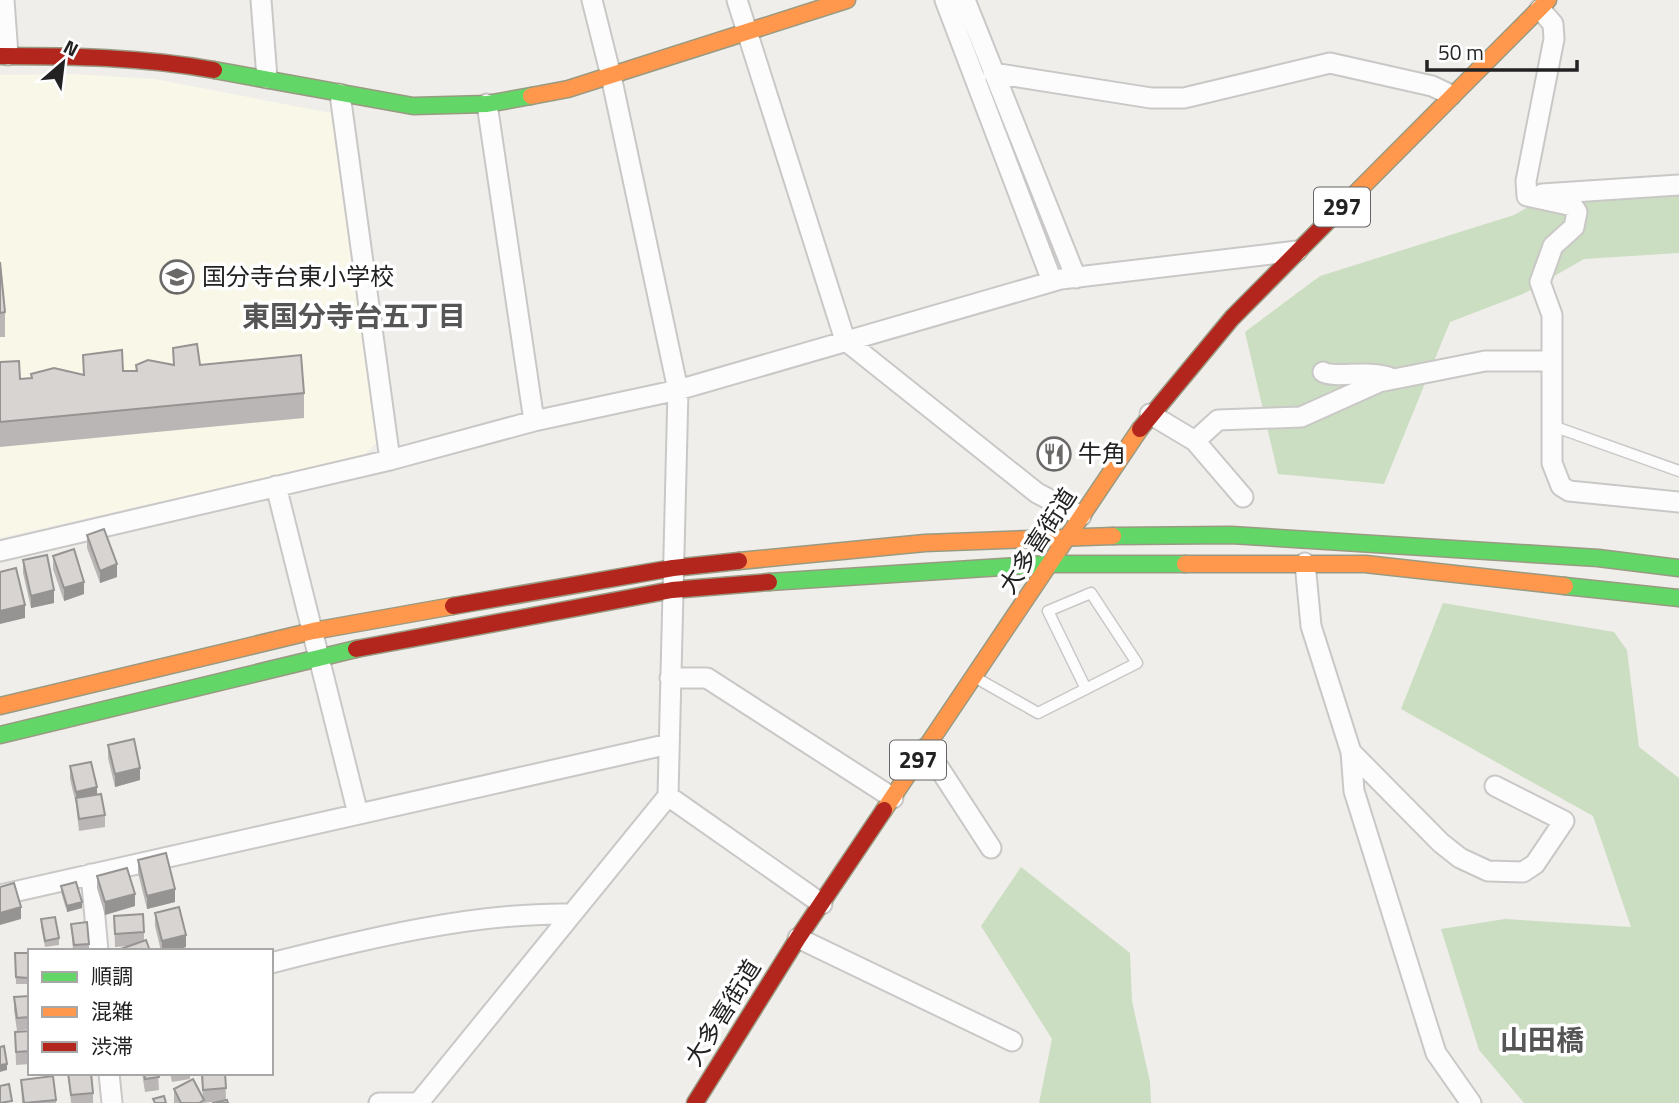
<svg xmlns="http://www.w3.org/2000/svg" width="1679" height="1103" viewBox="0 0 1679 1103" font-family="'Titillium Web','Noto Sans JP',sans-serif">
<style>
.education{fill:#f8f7e8}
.forest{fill:#cbdec1}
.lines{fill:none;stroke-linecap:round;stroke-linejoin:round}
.lane-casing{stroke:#c9c8c7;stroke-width:13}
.street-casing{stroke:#c9c8c7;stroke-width:23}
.fast-casing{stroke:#999a82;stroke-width:19}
.slow-casing{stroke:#999a82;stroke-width:19}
.jam-casing{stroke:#999a82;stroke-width:19}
.lane{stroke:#fdfcfc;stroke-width:10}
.street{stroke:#fdfcfc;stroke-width:19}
.fast{stroke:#63d668;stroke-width:16}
.slow{stroke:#ff974d;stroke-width:16}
.jam{stroke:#b3261e;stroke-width:16}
.wall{fill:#b9b6b5}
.shaded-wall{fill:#969493}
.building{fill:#d7d4d2;stroke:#969493;stroke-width:2}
.labels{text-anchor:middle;stroke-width:7;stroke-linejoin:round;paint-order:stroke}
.shield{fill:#fff;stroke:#646464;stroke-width:2}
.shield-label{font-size:23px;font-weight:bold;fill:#222}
.poi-label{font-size:24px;fill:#222;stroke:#fff;text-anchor:start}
.street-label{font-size:24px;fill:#222;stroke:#fff}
.quarter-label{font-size:28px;font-weight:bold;fill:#555;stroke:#fff}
</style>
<rect width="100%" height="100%" fill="#f0eeeb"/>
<path class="education" d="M74,74l81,5 176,34 46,329 -13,13 -364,83v-463z"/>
<path class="forest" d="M1574,181h105v72l-95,6 -61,35 -73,28 -66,162 -106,-10 -33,-142 75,-56 194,-61z
M1443,603l171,29 13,18 12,97 40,31v325h-155l-45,-53 -38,-121 64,-10 126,8 -38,-111 -192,-107z
M1021,867l109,86 2,48 18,81 1,21h-112l13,-64 -71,-113z"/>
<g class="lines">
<defs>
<path id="lane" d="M1550,425l129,46
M978,679l60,34 99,-50 -46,-70 -43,18 38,78"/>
<path id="street" d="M4,0l4,55
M261,0l6,78
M737,0l108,340 192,153 44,23
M945,0l107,281
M965,0l111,278
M1540,9l13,15 1,15 -28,142 1,15 46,10 4,6 -3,15 -21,19 -13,36 12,33v148l9,23 8,5 110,11
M993,73l158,25h33l146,-35 102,23 19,9
M340,94l50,366
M487,104l47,317
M1542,194l137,-9
M1323,372c13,7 45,-3 68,6
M1150,414l45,27 48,56
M1195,441l23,-21 83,-3 78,-35 106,-21h66
M276,486l82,328
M0,551l390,-91 144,-39 144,-31 383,-111 236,-28
M1305,563l6,63 40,126 3,39 82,262 35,50
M670,678h37l186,120
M926,748l65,100
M1351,752l90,91 19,15 28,13 35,1 12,-8 29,-43 -69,-35
M668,796l154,108
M91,874l7,77
M0,895l669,-151
M798,938l214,103
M271,963c94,-24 204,-51 301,-49
M109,1073l3,30
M420,1101l248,-305 10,-406 -67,-314 -19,-76
M379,1103h43"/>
<path id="fast" d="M214,70l199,36 74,-2 44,-8
M1113,536l118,-1 367,23 81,10
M769,582l280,-18h136
M1565,586l114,12
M0,735l356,-86"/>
<path id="slow" d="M531,96l37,-7 279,-89
M1340,209l208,-209
M739,561l186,-18 188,-7
M1185,564h180l200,22
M0,706l313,-75 140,-25
M884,810l256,-381"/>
<path id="jam" d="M0,56c72,0 143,1 214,14
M1140,429l92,-111 108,-109
M453,606l220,-38 66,-7
M356,649l316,-59 97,-8
M695,1103l103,-165 86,-128"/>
</defs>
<use href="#lane" class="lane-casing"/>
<use href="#street" class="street-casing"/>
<use href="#fast" class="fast-casing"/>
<use href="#slow" class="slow-casing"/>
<use href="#jam" class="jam-casing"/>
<use href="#lane" class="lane"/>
<use href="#street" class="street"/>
<use href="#fast" class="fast"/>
<use href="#slow" class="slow"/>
<use href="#jam" class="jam"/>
</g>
<path class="wall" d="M0,262l5,50v25h-5z
M173,348l27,17 104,28v25l-304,29v-85l20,17 11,-1v-4l52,1v-20l40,16h13l37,-6z
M87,535l30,42 -17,6 -13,-35z
M53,556l31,38 -20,7 -11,-32z
M23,560l31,43 -23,5 -8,-35z
M108,745l32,35 -25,7 -7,-29z
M70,766l27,29 8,20v12l-26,4 -3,-27 -6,-25z
M138,860l37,42 -28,7 -9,-36z
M97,876l38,30 -30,9 -8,-27z
M61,886l21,22 -15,4 -6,-20z
M155,913l31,34 -13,4h-12l-6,-25z
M114,916l30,16v9l-14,5 -15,1z
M41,919l18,19v7l-14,2 -4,-21z
M71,924l18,20v6l-16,1z
M15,953h13v31h-12z
M30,996v33l-13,2 -3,-21v-13z
M30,1031v33l-14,1 -1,-33z
M68,1073l25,20v10h-22z
M142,1073h16l1,17 -14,2z
M170,1073h20v6l-18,3z
M201,1073h24l1,27 -22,3h-30v-14l29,9z
M21,1080l35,20v3h-34z"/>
<path class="shaded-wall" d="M117,564v13l-17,6v-12z
M84,582v12l-20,7v-13z
M54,590v13l-23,5v-12z
M25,605v13l-25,6v-13z
M140,768v12l-25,7v-13z
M97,787v12l-21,-1v-6z
M175,889v13l-28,7v-13z
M135,894v12l-30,9v-13z
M82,902v6l-15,4v-6z
M21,907v12l-21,6v-12z
M186,935v12l-13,4h-11v-10z
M7,1064v6l-7,2v-7z"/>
<path class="building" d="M0,262l5,50 -5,1z
M197,344l3,21 101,-10 3,38 -304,29v-60l19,-1 1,18 12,-1 -1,-4 23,-6 30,7 -1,-20 39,-5 1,21h14l-1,-6 12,-5 26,5 -1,-17z
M104,529l13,35 -17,7 -13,-36z
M74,549l10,33 -20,6 -11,-32z
M47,555l7,35 -23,6 -8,-36z
M16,568l9,37 -25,6v-39z
M134,739l6,29 -25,6 -7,-29z
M91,762l6,25 -21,5 -6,-26z
M101,794l4,21 -26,4 -3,-21z
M166,853l9,36 -28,7 -9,-36z
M127,868l8,26 -30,8 -8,-26z
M76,882l6,20 -15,4 -6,-20z
M14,883l7,24 -21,6v-26z
M179,907l7,28 -24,6 -7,-28z
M143,914l1,18 -29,2 -1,-18z
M55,917l4,21 -14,3 -4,-22z
M87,922l2,22 -15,1 -3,-21z
M146,940l4,11h-35z
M15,953h13v25l-12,-1z
M30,996v21l-13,1 -3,-21z
M30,1031v20l-14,1 -1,-20z
M4,1046l3,18 -7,1v-18z
M68,1073h23l2,20 -22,2z
M144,1073h14l1,4 -14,2z
M202,1073h23l1,15 -23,2z
M53,1076l3,24 -32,3 -3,-23z
M193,1079l11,21 -5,3h-18l-7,-14z
M9,1084l3,17 -12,2v-17z
M164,1096l2,7h-11l-2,-4z
M227,1100l1,3h-16z"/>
<defs>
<symbol id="school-ring" viewBox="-11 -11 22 22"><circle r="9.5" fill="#fff" stroke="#6a6968" stroke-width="1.5"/><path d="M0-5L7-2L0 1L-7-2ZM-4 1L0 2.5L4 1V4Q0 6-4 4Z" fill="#6a6968"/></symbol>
<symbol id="restaurant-ring" viewBox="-11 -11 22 22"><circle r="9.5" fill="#fff" stroke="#6a6968" stroke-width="1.5"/><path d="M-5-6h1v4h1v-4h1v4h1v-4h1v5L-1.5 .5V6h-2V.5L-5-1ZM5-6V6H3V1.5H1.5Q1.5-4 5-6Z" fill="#6a6968"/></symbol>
</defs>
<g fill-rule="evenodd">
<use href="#school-ring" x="158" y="258" width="38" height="38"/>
<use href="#restaurant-ring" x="1035" y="435" width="38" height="38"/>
</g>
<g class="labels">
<g class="shield">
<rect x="1314" y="187.5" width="56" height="39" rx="5"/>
<rect x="890" y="740.5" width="56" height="39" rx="5"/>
</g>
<g class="shield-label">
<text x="1342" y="215">297</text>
<text x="918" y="768">297</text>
</g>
<g class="poi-label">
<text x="202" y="285">国分寺台東小学校</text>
<text x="1078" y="462">牛角</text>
</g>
<g class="street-label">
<text transform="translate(1038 541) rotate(-57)" y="8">大多喜街道</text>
<text transform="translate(723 1013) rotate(-58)" y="8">大多喜街道</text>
</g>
<g class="quarter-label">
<text x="354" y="326">東国分寺台五丁目</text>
<text x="1542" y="1050">山田橋</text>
</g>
</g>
<rect x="28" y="949" width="245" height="126" fill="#ffffff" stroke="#a7a7a7" stroke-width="2"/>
<rect x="42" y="972" width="35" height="10" fill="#63d668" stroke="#a7a7a7" stroke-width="2"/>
<text x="91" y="984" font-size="21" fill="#222222">順調</text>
<rect x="42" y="1007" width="35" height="10" fill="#ff974d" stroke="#a7a7a7" stroke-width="2"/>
<text x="91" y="1019" font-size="21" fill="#222222">混雑</text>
<rect x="42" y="1042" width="35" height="10" fill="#b3261e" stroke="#a7a7a7" stroke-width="2"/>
<text x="91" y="1054" font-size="21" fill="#222222">渋滞</text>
<g transform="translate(63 63) rotate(28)" stroke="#ffffff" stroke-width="5" paint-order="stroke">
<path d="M0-5L12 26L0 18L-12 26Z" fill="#222222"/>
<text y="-10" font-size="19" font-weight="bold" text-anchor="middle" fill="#222222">N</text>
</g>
<path d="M1427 60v10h150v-10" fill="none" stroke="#222222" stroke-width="3.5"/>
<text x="1438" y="60" font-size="21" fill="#222222" stroke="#ffffff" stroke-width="5" paint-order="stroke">50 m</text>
</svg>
